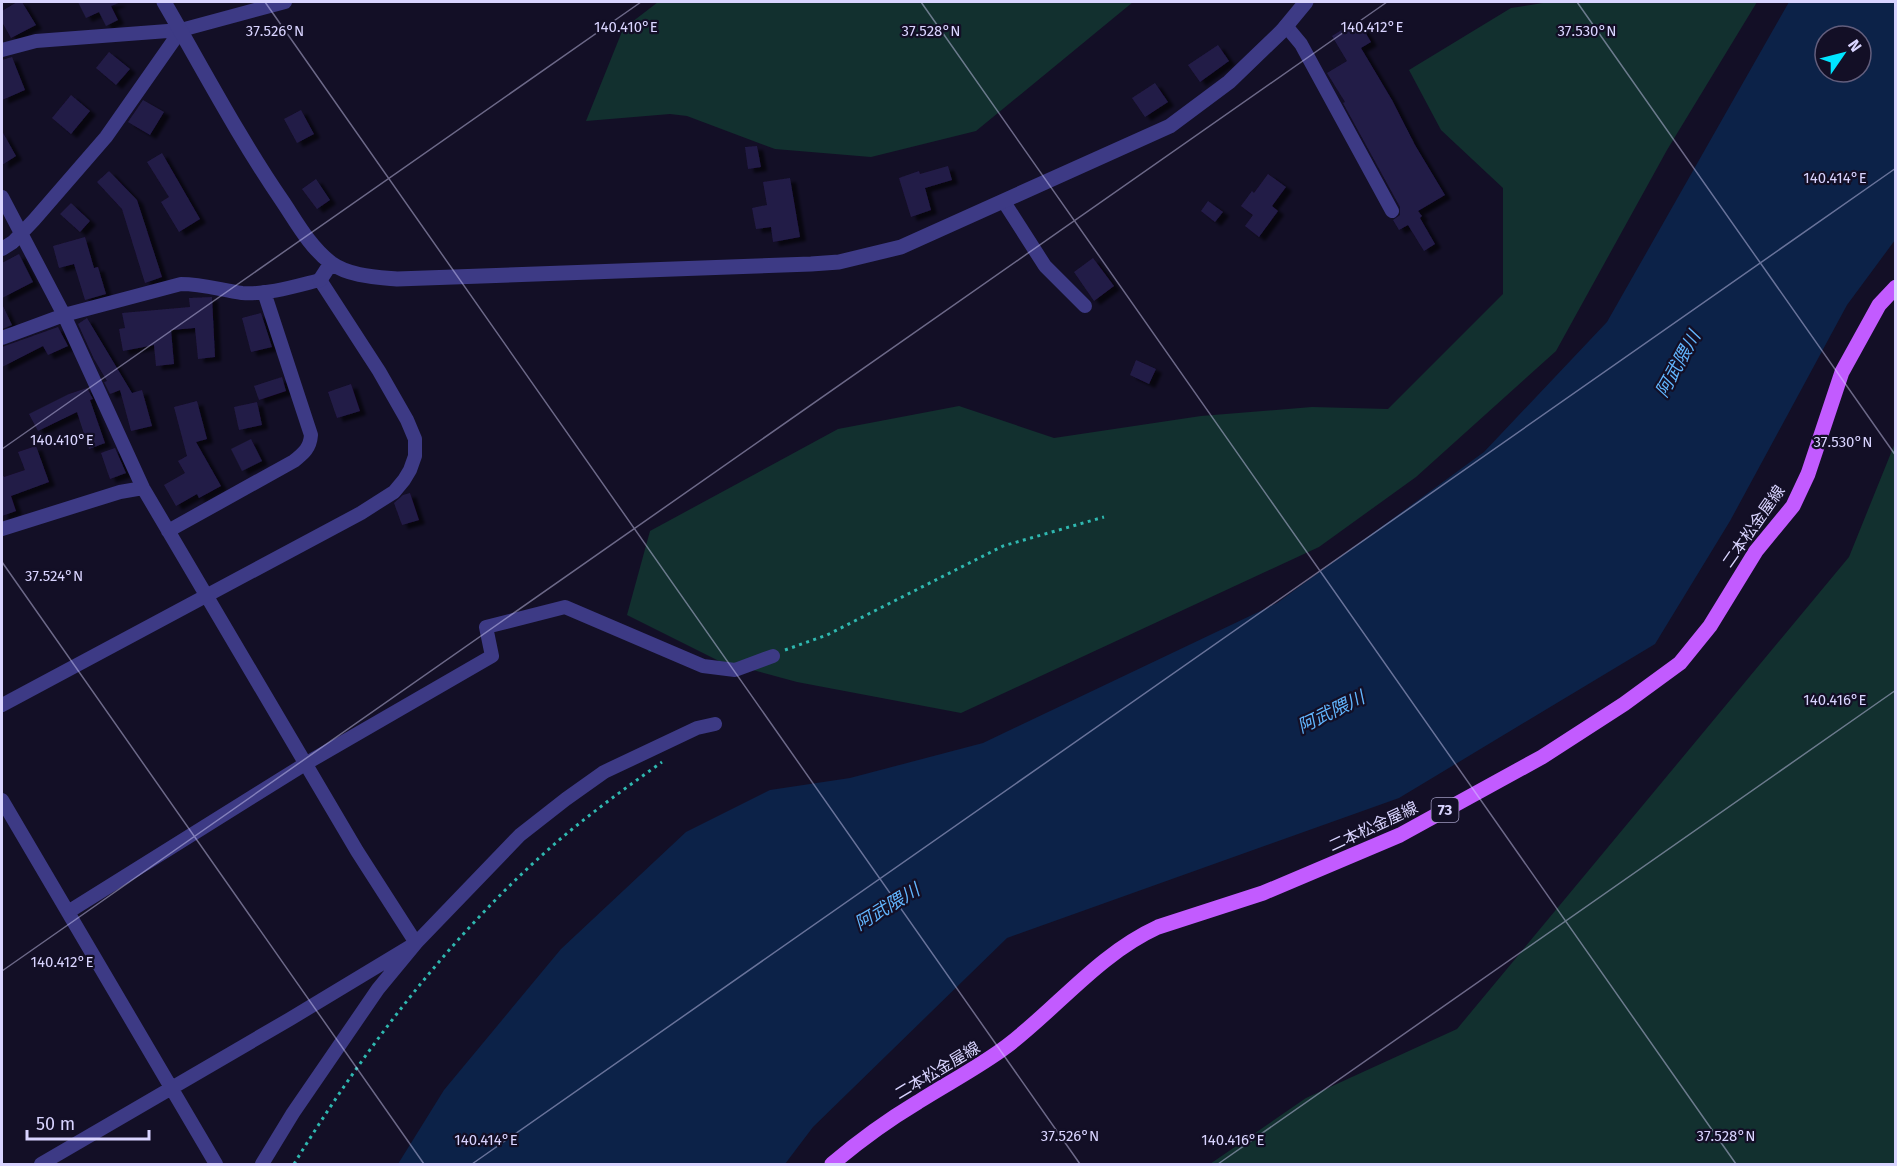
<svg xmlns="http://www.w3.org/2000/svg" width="1897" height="1166" viewBox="0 0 1897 1166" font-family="'Fira Sans','Noto Sans JP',sans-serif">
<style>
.green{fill:#12302f}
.water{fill:#0c2248;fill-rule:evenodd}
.building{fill:#241b47;filter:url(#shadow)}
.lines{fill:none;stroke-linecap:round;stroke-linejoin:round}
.path{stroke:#2fb8b0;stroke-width:3;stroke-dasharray:3 4.5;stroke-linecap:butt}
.minor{stroke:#3d3a85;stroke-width:14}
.tertiary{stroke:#3d3a85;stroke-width:15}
.primary{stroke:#c25bff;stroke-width:15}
.ticks{fill:none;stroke:#d9d4ff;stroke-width:1.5;stroke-opacity:0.45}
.labels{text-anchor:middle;stroke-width:4.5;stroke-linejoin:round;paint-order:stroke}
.shield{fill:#130f26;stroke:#9e99be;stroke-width:1.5}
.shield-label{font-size:15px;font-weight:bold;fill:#d9d4ff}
.street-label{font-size:16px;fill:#d9d4ff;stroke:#130f26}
.water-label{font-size:18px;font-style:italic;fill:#62b6ff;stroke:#130f26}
.ticks-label{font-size:15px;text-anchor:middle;fill:#d9d4ff;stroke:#130f26;stroke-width:4.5;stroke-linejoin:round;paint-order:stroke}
</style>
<defs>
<filter id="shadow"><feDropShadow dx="6" dy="4" stdDeviation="1.5" flood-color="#0009"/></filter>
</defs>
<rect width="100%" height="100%" fill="#130f26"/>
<path class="green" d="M658,2h475l-157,129 -105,26 -96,-8 -88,-33 -17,-2 -84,7 37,-92z
M1549,2h208l-90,148 -111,201 -140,126 -97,70 -358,166 -164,-31 -78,-21 -92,-46 23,-84 188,-102 121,-23 95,32 147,-22 111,-9 76,2 115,-115v-106l-62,-58 -32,-60 102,-62z
M1895,443v721h-685l96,-66 151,-69 392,-472z"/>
<path class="water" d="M1789,2h106v238l-48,65 -117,216 -75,123 -256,154 -392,140 -194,189 -28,37h-387l46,-74 117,-141 125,-117 84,-42 80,-12 133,-35 294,-140 207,-151 123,-130zM1825,36h36v36h-36z"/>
<path class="building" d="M17,2h5l14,23 -25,13 -9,-16v-11z
M78,2h43l-10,4 7,14 -12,6 -7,-14 -13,6z
M1358,20l13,22 -10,6 31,52 23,45 30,50 -27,16 4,5 -2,2 15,26 -11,7 -16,-26 -9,5 -6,-10 7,-5v-8l-57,-104 2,-1 -18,-29 20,-12 -15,-25z
M1218,45l11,16 -29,21 -12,-17z
M109,52l21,17 -14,16 -20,-17z
M12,57l13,33 -23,10v-40z
M1155,83l13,19 -23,15 -13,-19z
M71,95l19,16 -19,23 -19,-16z
M143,100l21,12 -14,23 -22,-13z
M301,110l13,24 -17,9 -13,-24z
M2,131l14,25 -14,9z
M757,146l4,21 -13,2 -3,-22z
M162,153l38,66 -21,13 -18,-30 8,-5 -22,-35z
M948,166l4,14 -27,8 6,22 -20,7 -12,-39 20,-7 1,3z
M109,171l28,29 25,77 -17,6 -23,-74 -25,-27z
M1268,174l18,13 -14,19 6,5 -19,26 -14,-11 8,-11 -12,-9 11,-15 2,2z
M790,178l10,59 -27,5 -2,-15 -15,2 -4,-21 15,-3 -4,-23z
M316,179l14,21 -13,9 -15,-20z
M1208,201l15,11 -8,10 -14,-11z
M71,203l19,18 -10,11 -20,-18z
M85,237l9,31 4,-1 8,27 -21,6 -11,-36 -15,4 -6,-22z
M19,254l14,28 -31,16v-35z
M1093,258l21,28 -20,15 -20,-29z
M212,297l3,60 -17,2 -3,-31 -24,2 3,34 -18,2 -2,-21 -31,6 -4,-22 6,-1 -3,-15 68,-6 -1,-9z
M2,304l10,21 -10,4z
M261,313l11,34 -21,5 -9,-34z
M87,318l45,75 10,-3 10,36 -21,5 -11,-41 -10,4 -6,-12 3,-1 -13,-22 -16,-35z
M58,327l10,19 -20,9 -5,-9 -41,21v-20z
M1136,360l20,9 -7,15 -19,-9z
M282,377l4,14 -27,9 -5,-14z
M351,384l9,27 -23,7 -9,-26z
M87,388l6,11 -3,1 15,43 -16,6 -12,-37 -39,19 -9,-17 40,-20z
M197,401l10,38 -11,3 25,44 -22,12 -2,-4 -21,12 -12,-21 21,-12 -7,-12 9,-5 -13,-49z
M257,402l5,23 -23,5 -5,-23z
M251,439l11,22 -20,10 -11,-22z
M36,446l13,36 -38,14 5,15 -14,5v-42l2,3 21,-7 -7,-18z
M115,448l11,25 -16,6 -9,-26z
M410,493l9,27 -17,5 -8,-22 9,-8z"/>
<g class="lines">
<path class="path" d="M785,650l42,-15 176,-89 101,-29
M294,1164c67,-110 151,-221 246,-307 38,-35 80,-65 122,-95"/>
<path class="minor" d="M1286,26l15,18 91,167
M2,50l34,-9 145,-11 104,-28
M2,197l62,118 79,173 214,363 59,92 -126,76 -249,145
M1004,202l41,64 40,40
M2,249l11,-7 21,-22 72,-83 75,-107
M2,338l62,-23 117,-31c21,0 40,6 61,9 25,2 54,-7 78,-13l59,91 28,49 8,19v17l-5,14 -6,10 -10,12 -33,21 -359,192
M2,529l118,-37 23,-4
M168,531l126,-70c10,-8 16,-13 17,-26l-47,-143
M2,800l214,364
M68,912l237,-148 187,-108 -6,-29 79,-20 138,59 32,4 38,-14
M262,1164l31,-51 85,-124 38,-46 104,-108 46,-36 38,-27 93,-44 18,-4"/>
<path class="tertiary" d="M164,2c39,67 75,136 119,200 14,21 27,45 48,61 18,13 44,14 66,16l414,-15 28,-2 62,-15 269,-121 59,-44 53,-51 24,-29
M320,280l11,-17"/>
<path class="primary" d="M832,1164c27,-23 56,-44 86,-62 30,-19 61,-35 89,-56 51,-39 92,-92 151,-119l105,-34 137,-58 142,-78 82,-53 56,-41 30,-37 46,-75 37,-45 15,-32 34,-102 37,-67 17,-18"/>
</g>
<path class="ticks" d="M265,2l815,1162M921,2l815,1162M1577,2l319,454M2,449l639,-447M2,562l422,602M2,971l1385,-969M472,1164l1424,-996M1218,1164l678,-474"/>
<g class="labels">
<rect class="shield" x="1431.5" y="798" width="27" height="24" rx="4.5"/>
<g class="shield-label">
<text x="1445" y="815">73</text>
</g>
<g class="street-label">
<text transform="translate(1753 526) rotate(-55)" y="6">二本松金屋線</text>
<text transform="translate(1373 826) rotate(-25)" y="6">二本松金屋線</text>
<text transform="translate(937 1070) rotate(-31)" y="6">二本松金屋線</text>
</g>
<g class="water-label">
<text transform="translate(1678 364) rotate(-61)" y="6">阿武隈川</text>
<text transform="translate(1331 712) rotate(-26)" y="6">阿武隈川</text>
<text transform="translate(887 907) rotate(-31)" y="6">阿武隈川</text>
</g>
</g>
<g class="ticks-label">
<text x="626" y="32">140.410°E</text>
<text x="1372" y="32">140.412°E</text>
<text x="275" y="36">37.526°N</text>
<text x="931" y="36">37.528°N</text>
<text x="1587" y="36">37.530°N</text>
<text x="1835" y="183">140.414°E</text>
<text x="62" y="445">140.410°E</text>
<text x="1843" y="447">37.530°N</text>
<text x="54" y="581">37.524°N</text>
<text x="1835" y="705">140.416°E</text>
<text x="62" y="967">140.412°E</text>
<text x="1070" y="1141">37.526°N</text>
<text x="1726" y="1141">37.528°N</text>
<text x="486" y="1145">140.414°E</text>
<text x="1233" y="1145">140.416°E</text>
</g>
<rect width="1897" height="1166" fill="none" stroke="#d9d4ff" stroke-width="6"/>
<g transform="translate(1843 54) rotate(55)"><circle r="28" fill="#130f26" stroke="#625e7d" stroke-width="1.5"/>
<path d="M0-4.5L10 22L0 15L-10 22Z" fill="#00e5ff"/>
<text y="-9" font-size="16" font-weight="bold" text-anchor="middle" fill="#d9d4ff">N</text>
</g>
<path d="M27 1130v9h122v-9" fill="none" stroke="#d9d4ff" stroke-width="3"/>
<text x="36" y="1130" font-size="18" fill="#d9d4ff" stroke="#130f26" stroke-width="4.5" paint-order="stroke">50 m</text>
</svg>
